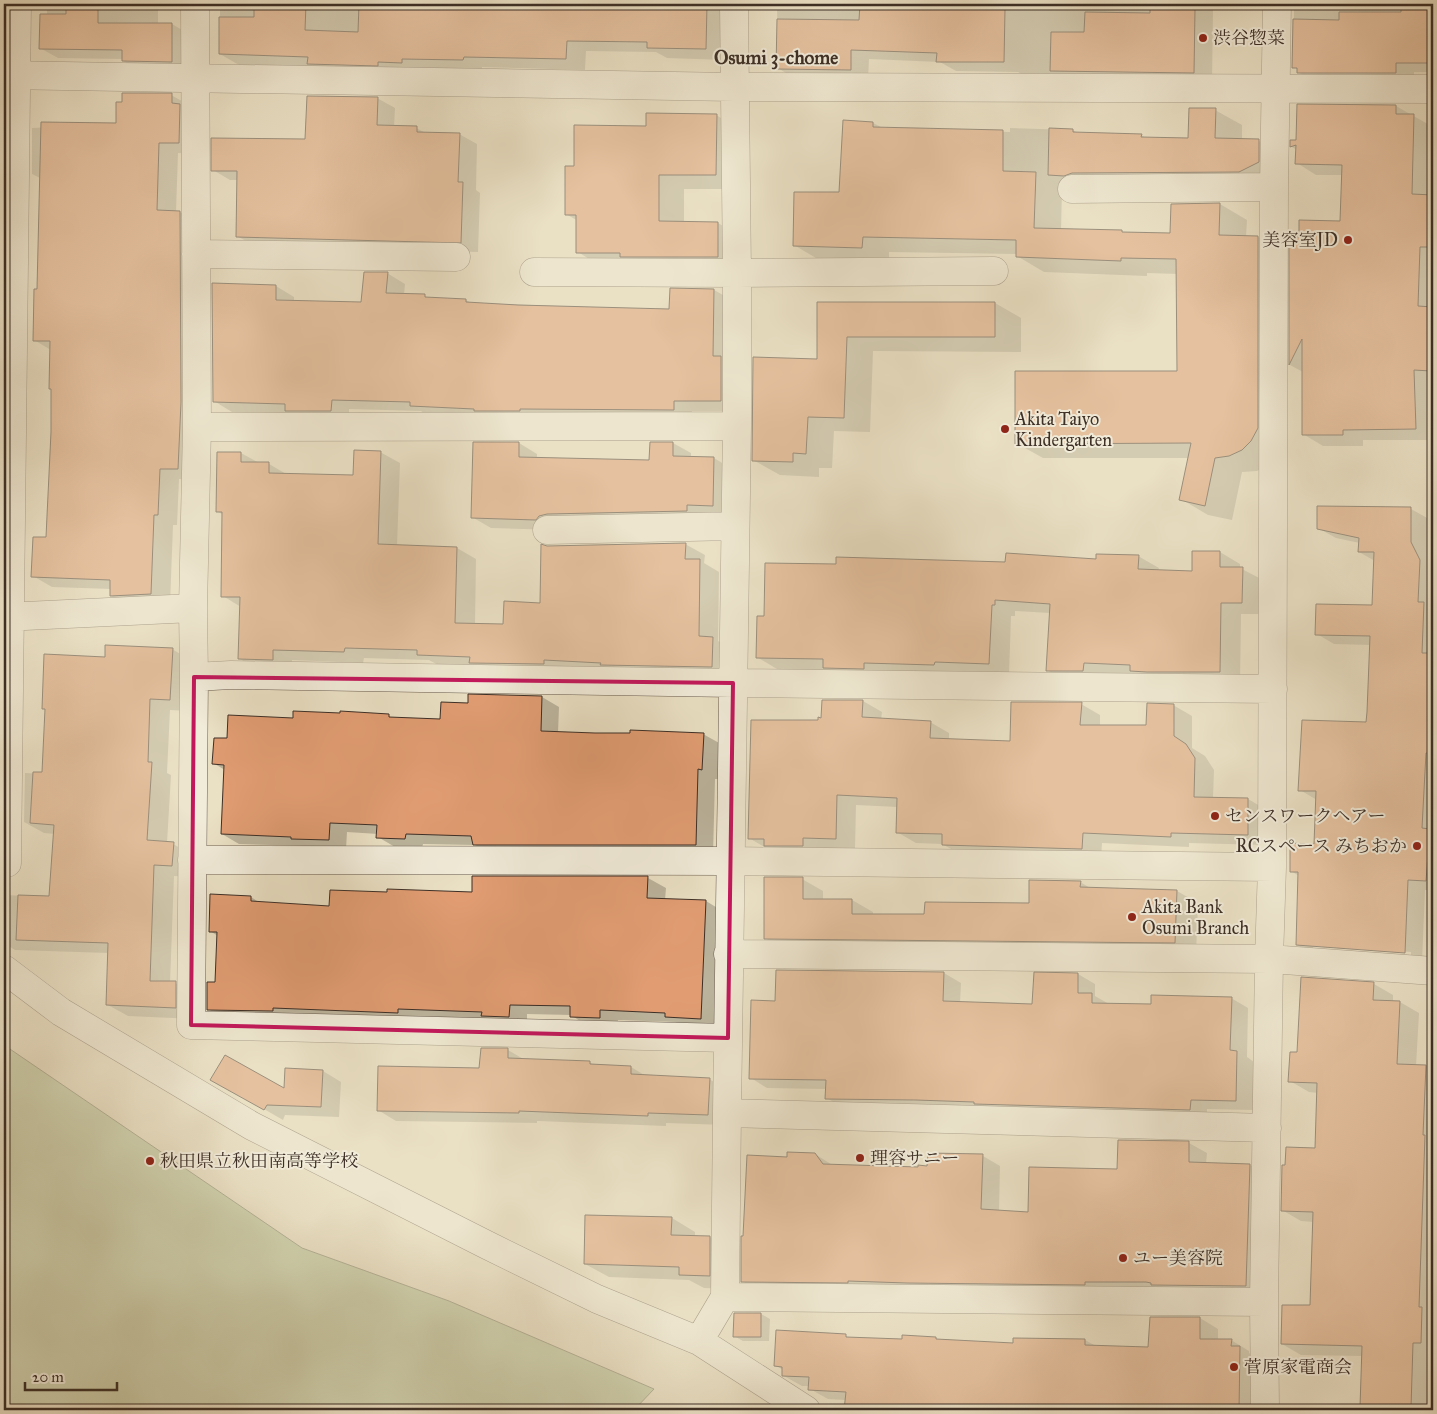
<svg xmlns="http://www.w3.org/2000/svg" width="1437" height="1414" viewBox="0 0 1437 1414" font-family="'IM FELL Great Primer','Noto Serif JP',serif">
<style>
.green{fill:#b3c397;stroke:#78795e}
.shadow{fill:#0003;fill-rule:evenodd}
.building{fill:#e19c72;stroke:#3d2f26}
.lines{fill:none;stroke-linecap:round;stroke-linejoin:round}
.minor-casing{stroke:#685b4e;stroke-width:29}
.minor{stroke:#f1ebd9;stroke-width:28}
.marked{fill:none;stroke:#c2185b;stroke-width:4;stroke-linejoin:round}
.poi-dot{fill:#8f2418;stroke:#f1ebd9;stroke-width:2}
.labels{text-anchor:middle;stroke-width:4;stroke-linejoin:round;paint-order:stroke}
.poi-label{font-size:18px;fill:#3d2f26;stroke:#f1ebd9;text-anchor:start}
.neighbourhood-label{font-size:19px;font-weight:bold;fill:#3d2f26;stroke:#f1ebd9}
</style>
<rect width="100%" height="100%" fill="#eae0c4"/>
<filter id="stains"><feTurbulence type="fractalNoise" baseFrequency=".004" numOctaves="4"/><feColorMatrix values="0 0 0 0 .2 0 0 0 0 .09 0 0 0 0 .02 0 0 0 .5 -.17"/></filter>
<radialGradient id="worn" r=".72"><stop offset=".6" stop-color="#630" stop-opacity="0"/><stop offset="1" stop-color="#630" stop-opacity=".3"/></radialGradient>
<path class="green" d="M4,1045l298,203 147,53 205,88 -20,21h-630z"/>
<path class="shadow" d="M47,4h111v20h14l17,10v37l-49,-1 -17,-9v-2l-65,-1 -18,-10 7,-33z
M220,4h512l-7,56 -58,-2 -11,-6 -70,-1 -1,19 -103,-3v4l-243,-6 -19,-11z
M777,4h507l-3,3 -64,-2v4h-4l-1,73 -180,-2 -14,-8 -62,-1 -16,-9 -71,-3 -1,21 -73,-1 -17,-11z
M1294,4h139v68h-19v11h-98l-18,-11 1,-2 -5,-3z
M171,95l20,11 7,48 -20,-1 -2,59h4l19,11 -2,257 -18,-1 -2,46h-4l-3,80 -40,2 -19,-11v-7l-59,-2 -19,-11 14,-38 3,-48 2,-101 -1,-39 -17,-10 4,-49 2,-113 -8,-4v-46l85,-4z
M377,98l18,10 -1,19 22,1 10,5 33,1 18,10 -1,46 4,3 -2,59 -223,-6 -18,-10 2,-56h-9l-17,-10 94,-30z
M1396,106l37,21v313h-70v6h-40l-20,-12v-62l-13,-7 1,-127 9,1 41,-17 2,-47h-27l-19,-12v-13l-5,-3v-5z
M1215,110l27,15v15l17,1 27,15 -1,22 -223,12 -1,40 110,4 1,-29 48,-1 27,16 -1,17h12l27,16 -16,212 -12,6 -15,1 -10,48 -24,-5 -27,-16 8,-41h-146l-27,-15 162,-71v-98l-31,-1v3l-103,-4 -27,-16v-2l-128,-2v11l-68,-2 -27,-16 46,-51 33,-71 10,5 127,4v-4l63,2 6,4 62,1 5,3 43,1z
M716,115l25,15v59h-57v34h34l25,15 -1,33 -140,-4 -24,-15v-31l-12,-7 9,-46 72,-41z
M387,273l18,11 -1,11 20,1 5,2 37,2 5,3 199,7 44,-20 18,10 7,111h-47l-1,9 -262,-4 -8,-5 -72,-2v12l-58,-8 -59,-1 -18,-11 -1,-116 63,1 18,11v4l69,2z
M818,303h177l26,15v34l-148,-1 -3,81 -36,-1 -2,37h-13v9l-39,-2 -27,-15 65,-99z
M519,443l18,11v5l113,3 23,-19 18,10v5h23l18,11 -1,47 -177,14 -63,-2 -19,-11z
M380,452l20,11 -3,83 60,2 19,11 -1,66 29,1 37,-22 6,-57 138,-3 20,11 -1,8 15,9 -1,69 14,8 -1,28 -293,-12 -9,-5 -65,-2 -1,5 -71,-3v10h-33l-19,-11 1,-52 -18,-11v-81l-6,-4 24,-58 18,10 10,1 19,11 67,2z
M1319,507l92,2 18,10 -1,34 5,11v326h-8l-3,72 -107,-7 -18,-10 2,-69 -8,-5 24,-26 2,-45 -17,-10 67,-67 4,-78 -37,-1 -17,-10 56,-28 2,-45 -16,-9 1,-9 -24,-5 -18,-10zM1313,945l98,7v3l-98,-7z
M1220,552l20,12v4l23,12 -1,34h-21l-1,69 -172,-1 -21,-12 3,-57 -35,-2v5h-4l-2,59 -165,4 -16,-9 -51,-1 -20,-12 8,-40 241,-54 91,-3 41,-4 21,12 -1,3 35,1z
M172,649l20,12 -2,50 -20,-1 -3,63 4,2 -4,68 6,1 20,11 -1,22 -18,-1 -4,107h5l20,11v25l-67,-3 -20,-11 1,-52 -94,-3 -11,-7v-48l46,2 5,-63 -11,-1 -20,-11 1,-49 18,1 4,-64 -4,-2 63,-50z
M542,697l17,10 -1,26 145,1 18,10 -2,35h-4l-2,76 -222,-1 -16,-9 -52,-1 -1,4 -27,-1 -17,-10v-3l-31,-2 -1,17 -37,-1 -3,-2 -67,-2 -17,-10 3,-64 -12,-7 15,-23 66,-20 94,-4 5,2 49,2 27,-15z
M863,701l19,11 -1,8 49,2 19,11v7l62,3 70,-39 19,11v11h48l25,-21 19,11v32l13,8 9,14 -1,28 35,1 19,11 -1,35 -77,-2v4l-87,-4 -1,16 -139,-4 -20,-11 -26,-1 -19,-11 1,-25 -42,-2 -1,44 -33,-1v8l-54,-7 -19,-11 70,-116z
M648,878l18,10 -1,12 41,1 18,11 -6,116 -34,-1 -9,-5 -57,-2 -1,7h-28l-18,-12 -44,-1v13l-301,-8 -18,-10 8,-26 2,-47 -8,-5 41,-34 9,6 70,4z
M802,879l21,12v9h29l21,12v4h53l104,-12 50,-22 12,7 85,2 21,12 -2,51 -410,-4 -21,-12z
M777,971l167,2 17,10 -1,20 74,2 44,-31 17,10v12l14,8 43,1 79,-7 17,10 -1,49 7,5 -1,48 -46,-1v10l-364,-11 -16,-10v-9l-60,-1 -16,-10 25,-76z
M1374,984l19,11v7h7l19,11 -3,53h10l7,5v282l-3,57h-69l2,-54 -62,-1 -19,-11 29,-38 3,-84 -13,-1 -19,-11 34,-61 2,-56 -9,-1 -19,-11 8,-28z
M508,1050l17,10 64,2 7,4 35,1 15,9 63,3 19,11 -2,35 -60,-2v3l-129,-5v2l-141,-2 -18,-11 102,-41z
M323,1071l18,11 -2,35 -54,-2 -2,5 -71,-41 73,11z
M1189,1143l18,10 -1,11 44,1 18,11 -5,120 -503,-5 -18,-10 46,-123 27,-4 19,12 94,1 55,-11 17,10 -1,45 31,2 89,-43z
M672,1218l23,14v4l15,1 23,14v38l-29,-1 -15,-8 -80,-3 -24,-13z
M761,1314l9,5 -1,22h-26l-9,-5z
M1200,1318l18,11v11h13l18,11v2l8,5 7,52h-419l1,-10 -18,-1 -18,-10v-3h-8l-18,-10 -1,-6 -8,-5 71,-29 5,3 52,2v-4l33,1 5,3 73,3v-5l71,1 11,6 54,2z"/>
<path class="building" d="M66,4h32v19h74v39l-50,-1v-11l-83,-1 1,-35h26z
M254,4h52l-1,26 53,2 1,-28 106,1v1l104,3v-5l138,1 -1,44 -59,-1v-6l-80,-1 -1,18 -102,-2 -1,3 -61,-1v4l-24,-1v4l-71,-2 1,-7 -89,-3v-37h35z
M860,4l39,1v3l106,1 -1,53h-68l1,-9 -86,-3v20l-75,-1 1,-50 82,1z
M1401,4h32v59h-37v10h-99v-5h-5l1,-49 46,1v-8h62z
M1150,9h45l-1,64 -144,-2 1,-39h33l1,-20 65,1z
M122,93h50v10l8,1 -1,39h-20l-2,67 23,1 1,191 -3,67h-18l-2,46h-4l-3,79 -41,2v-16l-79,-3 2,-40h13l5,-105v-43h-2l1,-48h-17l1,-52h3l4,-167 75,1v-21h6z
M307,96l71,1 -1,28 40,1v6l43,1 -2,49h5l-2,61 -225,-6 1,-66h-26v-33l94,1z
M1297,104l99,1v9h18l-2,80 21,1v52h-13l-2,59 15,1 -2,64 -17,-1 2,59 -73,1v5h-41v-96l-13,26v-128h10v-17l41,1 2,-56 -47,-1 1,-19 -6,2v-7h6z
M1189,108h27l-1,30 44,1v23l-20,10 -167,1 -8,3 -16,-1 1,-47 24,1v3l69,2 -1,3 47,1z
M646,113l71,1 -1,61h-57v46l59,1v35h-98v-4h-44v-38h-11v-49h9v-41l72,1z
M843,120l30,2v5l130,3v41l33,1 -2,56 88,2v2l48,1 1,-29 49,-1 -1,32 39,1v192l-7,13 -9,9 -13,6 -14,2 -10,48 -26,-6 12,-57 -176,1v-73h162l-1,-112 -55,-1v3l-105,-4v-17l-153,-3 -1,11 -69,-2 1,-54h45z
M364,272h24l-2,21 39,1v3l41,2v3l52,3 151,4 1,-21 44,1 -1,67h8v45h-47v9l-154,-1v2h-46v-2l-64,-3v-4l-78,-2 -1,11h-46v-7l-72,-2 -1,-119 64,2v15l85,2z
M817,302h178v35h-148l-3,81 -36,-1 -2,37 -13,-1v9l-41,-1 1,-104 64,2z
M473,442h46v15l130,3 1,-18h23v14l41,1 -1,49 -26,-1v6l-140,3 -8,2 -3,4 -65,-2z
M354,450l27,1 -3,93 79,3 -2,76 48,1 1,-23 36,2 1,-59 6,2 139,-3 -1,16h15l-1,77 14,1 -1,30 -112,-2 1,-2 -57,-3v4l-75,-1 1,-6 -53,-2v-5l-72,-2 -1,4 -71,-2v10l-35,-1 2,-62h-19l1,-85h-6l1,-60h24v10h28v11l84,2z
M1317,506l94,1v35l9,18 -2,42h6l-2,51h11v27l-4,73h-3l-4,75 8,1 -4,52 -18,-1 -3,73 -109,-8 2,-73h-8v-29l24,1 2,-53h-18l4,-71 64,2 1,-10 3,-76 -55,-1 1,-31 56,1 2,-53h-16l1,-14 -42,-9z
M1192,551h28v16h23l-1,36h-21l-1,69h-73l-17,-1v-6l-46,-2 -1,8h-37l4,-67 -55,-4v5h-3l-3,59 -54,-2 -1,3 -70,-2v6l-41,-1v-9l-67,-1 1,-42h7l1,-53 71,1v-7l169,5 1,-9 90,6v-5l43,1 -1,14 54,2z
M105,645l68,3 -3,52 -20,-1 -2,63h4l-5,78 27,2 -2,24 -18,-1 -4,116h26v27l-70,-3 2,-62 -92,-3 2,-45 31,1 5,-71 -24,-2 3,-51h9l3,-63h-3l2,-55 61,3z
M468,694l74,2 -1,35 54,2h35v-3l74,3 -2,37 -4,-1 -2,76h-223l-2,-9 -65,-2 -1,5 -29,-1 1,-13 -47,-2 -1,17 -38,-1v-2l-70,-3 3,-69 -12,-1 2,-26h13l1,-23 65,3v-7l47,2v-2l49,3v3l51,2 1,-17 27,1z
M822,700h41l-1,17 69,4 -1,17 80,3 1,-39h71l-2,23h66l1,-22 27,1v32l12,8 9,14 -1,39 54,1v37l-77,-2v4l-88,-4 -1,16 -140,-4v-11l-46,-1 1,-35 -60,-3 -1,44 -33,-1v8h-39v-7h-16l3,-119h67v-3l3,1z
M472,876h176l-1,22 59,2 -5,119 -36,-2v-4l-65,-3v8l-30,-1v-11l-60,-1 -1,12 -28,-1 1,-4 -84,-3v4l-125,-5v3l-66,-1v-28h8l2,-50h-8l1,-38 41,2v5l78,5 1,-16 57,2v-3l85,3z
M764,877h39v22h49v15h72l1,-12 104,1v-23l52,1 -1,6 97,3 -2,53 -411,-4z
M776,970l168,2 -1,29 89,3 2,-32 44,1v20h14v10l59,1v-9l81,2 -2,53 7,1 -1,50 -45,-1 -1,10 -216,-6v-2l-58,-2 -91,-1 1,-19 -77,-1 2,-79 24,1z
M1301,977l73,5 -1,18 27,1 -3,63 29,1 -3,70h2l-6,172h3l-1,36h-8l-2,65 -51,-1 2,-61 -81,-2 1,-39h28l3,-93 -32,-1 1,-46h3l1,-18 29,1 2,-65 -29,-1 2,-30h7z
M481,1048h27v10l82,3v3l41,2v8l79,4 -2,37 -60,-2v3l-129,-5v2l-142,-2 1,-45 101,2z
M225,1055l59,33 1,-20 38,2 -2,37 -54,-2 -3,5 -54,-30z
M1118,1140l71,1v21l61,2 -4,122 -95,-1v-2l-5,-1h-61v3l-178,-2 -59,-2v2l-107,-1v-46h2l4,-81 40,2v-5l28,1 8,11 95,3v-2l9,1 1,-13 55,1 -2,55 47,3 1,-45 88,2z
M585,1215l87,2 -1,18 39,1v40l-31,-1v-8l-95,-3z
M734,1313h27v24h-28z
M1150,1317h50v22h32l-1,7h9l-1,64h-395l2,-18 -38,-2 1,-13 -27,-1v-9l-8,-1 2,-36 70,4v3l56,2v-4l34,2v2l77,4v-5l72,1v6l63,2z"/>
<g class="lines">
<defs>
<path id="minor" d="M195,4l2,423 -4,181 1,69 -3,348 537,13
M734,4l3,269v153l-10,687 540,15
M4,75l730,12 699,2
M1072,189l202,-2
M196,254l260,3
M534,272l203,1 257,-2
M197,427l540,-1
M547,530l188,-4
M4,617l189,-9
M194,677l37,-2 502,8 540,6
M192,860l538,1 542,6
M7,863l10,-859
M728,954l541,5 164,12
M4,969l57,43 191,114 235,119 110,54 102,42 107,69
M727,1113l-2,184 539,5
M699,1341l26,-44
M1265,1410l-1,-108 5,-343 3,-92 2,-680 3,-183"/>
</defs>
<use href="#minor" class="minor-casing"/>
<use href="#minor" class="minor"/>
</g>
<path d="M0 0H1437V1414H0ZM194,677l539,6 -5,355 -537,-13z" fill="#eae0c4" fill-opacity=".55" fill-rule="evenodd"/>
<path class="marked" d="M194,677l539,6 -5,355 -537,-13z"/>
<g class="poi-dot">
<circle cx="1203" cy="38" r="5"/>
<circle cx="1348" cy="240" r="5"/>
<circle cx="1005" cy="429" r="5"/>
<circle cx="1215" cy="816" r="5"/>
<circle cx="1417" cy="846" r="5"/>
<circle cx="1132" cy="917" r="5"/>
<circle cx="860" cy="1158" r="5"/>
<circle cx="150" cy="1161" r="5"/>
<circle cx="1123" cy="1258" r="5"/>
<circle cx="1234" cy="1367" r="5"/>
</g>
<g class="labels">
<g class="poi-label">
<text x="1213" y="44">渋谷惣菜</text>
<text x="1338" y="246" text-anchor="end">美容室JD</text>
<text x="1015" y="425">Akita Taiyo<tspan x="1015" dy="21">Kindergarten</tspan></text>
<text x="1225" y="822">センスワークヘアー</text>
<text x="1407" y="852" text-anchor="end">RCスペース みちおか</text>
<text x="1142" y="913">Akita Bank<tspan x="1142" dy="21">Osumi Branch</tspan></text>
<text x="870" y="1164">理容サニー</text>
<text x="160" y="1167">秋田県立秋田南高等学校</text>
<text x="1133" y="1264">ユー美容院</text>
<text x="1244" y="1373">菅原家電商会</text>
</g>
<g class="neighbourhood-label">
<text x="776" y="64">Osumi 3-chome</text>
</g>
</g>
<rect width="1437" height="1414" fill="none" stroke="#eae0c4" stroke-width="20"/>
<rect x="5" y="5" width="1427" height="1404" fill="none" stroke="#3d2f26" stroke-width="2.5"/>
<rect x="10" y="10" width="1417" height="1394" fill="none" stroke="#3d2f26"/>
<path d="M25 1382v8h92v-8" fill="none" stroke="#3d2f26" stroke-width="2.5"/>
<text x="32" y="1382" font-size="15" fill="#3d2f26" stroke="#f1ebd9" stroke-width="4" paint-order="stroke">20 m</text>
<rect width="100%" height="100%" filter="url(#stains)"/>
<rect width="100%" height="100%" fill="url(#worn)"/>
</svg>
